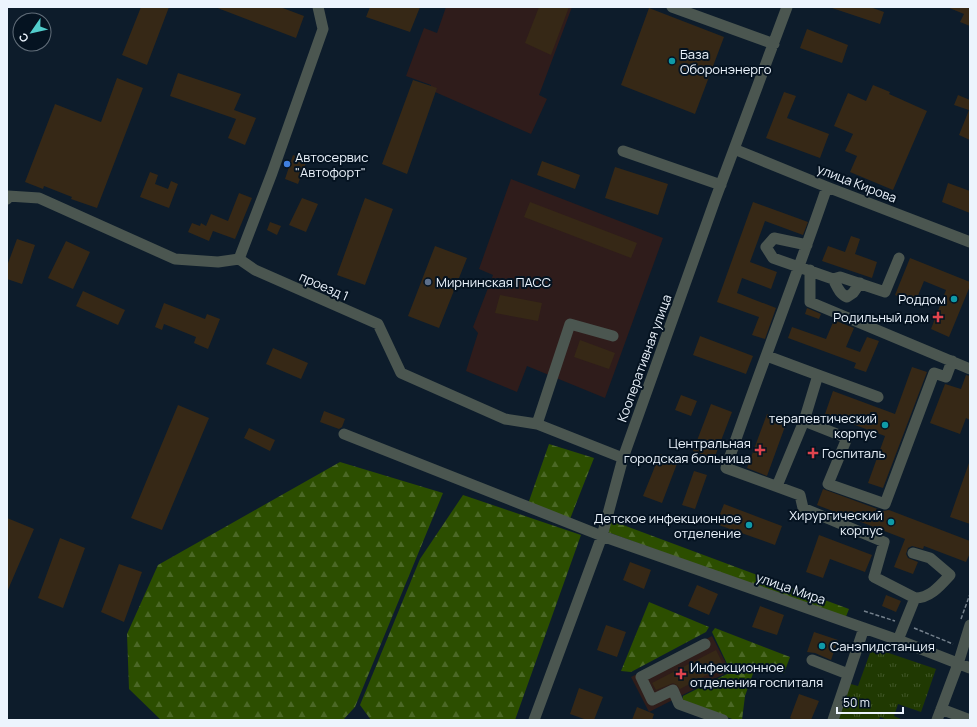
<svg xmlns="http://www.w3.org/2000/svg" width="977" height="727" viewBox="0 0 977 727" font-family="Manrope,sans-serif">
<style>
.industrial{fill:#2f1c1b}
.medical{fill:#2f1d1a}
.grass{fill:url(#grass-tufts)}
.forest{fill:url(#forest-firs)}
.building{fill:#362816}
.lines{fill:none;stroke-linecap:round;stroke-linejoin:round}
.path{stroke:#74808c;stroke-width:1.5;stroke-dasharray:4 2;stroke-linecap:butt}
.minor{stroke:#4b5650;stroke-width:11}
.culture-dot{fill:#0f9aa8;stroke:#051321;stroke-width:1.5}
.shop-dot{fill:#3f7fe0;stroke:#051321;stroke-width:1.5}
.service-dot{fill:#5c6f8a;stroke:#051321;stroke-width:1.5}
.health-dot{fill:#e0444e;stroke:#051321;stroke-width:1.5}
.labels{text-anchor:middle;stroke-width:4;stroke-linejoin:round;paint-order:stroke}
.poi-label{font-size:13px;fill:#ecf4fd;stroke:#051321;text-anchor:start}
.street-label{font-size:13px;fill:#ecf4fd;stroke:#051321}
</style>
<defs>
<pattern id="grass-tufts" width="24" height="20" patternUnits="userSpaceOnUse"><rect width="24" height="20" fill="#203902"/><path d="M3 7l-1-3M5 7V3M7 7l1-3M15 17l-1-3M17 17v-4M19 17l1-3" fill="none" stroke="#415628"/></pattern>
<pattern id="forest-firs" width="22" height="20" patternUnits="userSpaceOnUse"><rect width="22" height="20" fill="#2c4e00"/><path d="M5 1l3.5 6h-7zM16 11l3.5 6h-7z" fill="#4b6826"/></pattern>
</defs>
<rect width="100%" height="100%" fill="#0d1c2b"/>
<path class="industrial" d="M446,7h126l-33,88 8,4 -16,35 -96,-42 -4,-3v-4l-25,-9 18,-48 13,5z
M511,179l152,59 -58,160 -78,-32 -10,26 -51,-21 12,-38 -5,-6 20,-52 -14,-6z"/>
<path class="medical" d="M712,636l18,35 -81,41 -18,-35z"/>
<path class="grass" d="M865,645l71,24 -15,43 -23,-8 -4,12 9,4h-15l-8,-3 -1,3h-44l12,-37 11,3 12,-33 -9,-3z"/>
<path class="forest" d="M549,444l45,14 -24,61 -42,-15z
M340,462l103,31 -88,214 -12,13h-182l-32,-31 -2,-55 31,-69z
M463,495l118,40 -66,185h-144l-11,-15 60,-146z
M607,519l242,90 -4,10 -243,-89z
M649,602l60,25 -3,5 -75,40 -10,-1z
M715,628l75,29 -6,16 -28,-8 -11,31 -3,24h-7l-53,-19 1,-5 48,-24 -19,-40z"/>
<path class="building" d="M141,7h28l-22,58 -25,-10z
M215,7h65l24,9 -8,22z
M370,7h50l-10,25 -44,-15z
M539,7h30l-18,48 -26,-12z
M832,7h38l14,5 -4,12 -48,-16z
M947,7h23v19l-10,-4 4,-8z
M649,8l75,29 -29,77 -74,-29z
M807,29l41,16 -6,18 -42,-15z
M178,73l63,21 -7,16 22,8 -11,27 -17,-7 8,-19 -66,-23z
M117,78l26,10 -46,120 -26,-9 1,-2 -28,-11 -1,3 -18,-7 30,-78 46,18z
M413,80l24,8 -30,86 -25,-10z
M873,85l17,7 -1,2 38,17 -34,79 -43,-18 7,-16 -12,-5 8,-17 -19,-8 14,-33 18,8z
M784,92l12,4 -9,22 42,16 -9,24 -54,-20z
M958,95l12,5v40l-11,-5 10,-25 -15,-5z
M293,155l14,5 -9,24 -13,-5z
M542,161l38,14 -5,14 -38,-14z
M615,167l53,17 -10,31 -53,-17z
M150,172l8,3 -3,9 13,5 3,-8 7,3 -9,24 -29,-11z
M948,183l22,8v22l-28,-11z
M239,193l13,5 -17,41 -22,-8 -4,10 -21,-9 4,-9 8,3 1,-3 5,3 5,-12 17,7z
M302,198l16,6 -12,28 -17,-7z
M365,198l28,11 -28,76 -28,-10z
M530,202l107,41 -6,15 -107,-41z
M753,202l55,20 -5,13 -38,-14 -15,41 27,10 -6,17 -29,-11 -5,15 39,15 -11,31 -13,-4 7,-18 -42,-15z
M270,222l11,4 -4,9 -10,-5z
M851,236l9,3 -5,15 22,8 -5,16 -50,-17 6,-15 17,6z
M17,239l18,6 -13,39 -15,-5v-13z
M66,241l24,11 -17,37 -25,-11z
M435,246l32,12 -28,70 -31,-12z
M910,258l60,24v4l-21,51 -18,-8 15,-39 -22,-9 -9,22 -20,-8z
M83,291l42,19 -7,15 -42,-19z
M500,295l42,8 -4,18 -43,-8z
M164,303l41,16 2,-5 13,5 -12,30 -14,-6 2,-6 -32,-13 -2,6 -7,-3z
M807,308l14,6 -2,5 -14,-5z
M834,320l20,8 -8,19 14,5 7,-15 12,4 -13,31 -12,-4 2,-5 -68,-25 4,-11 34,12z
M700,336l53,20 -7,18 -53,-19z
M580,340l35,13 -6,16 -35,-12z
M273,348l35,15 -7,16 -35,-15z
M912,367l15,5 -44,116 -15,-5 17,-47 -60,-22 8,-23 62,23z
M966,375l4,1v44l-4,-2 -6,16 -30,-11 15,-39 16,5z
M681,395l16,6 -6,15 -16,-6z
M711,404l21,8 -18,47 -21,-8z
M178,405l31,13 -47,112 -31,-12z
M324,411l21,8 -3,8 -3,2 -19,-7z
M767,414l20,7 -20,55 -20,-8z
M249,428l26,12 -5,11 -26,-13z
M660,454l18,7 -16,42 -19,-7z
M969,463h1v61l-20,-7z
M694,471l13,4 -12,34 -13,-4z
M823,489l60,22 6,-1 81,31v12l-4,9 -42,-16 -1,3 -11,-3 -4,2 -2,6 2,4 10,4 -5,12 -19,-7 11,-28 -88,-34z
M724,504l58,22 -7,19 -59,-21z
M7,518l27,11 -27,63z
M819,535l53,20 -7,17 -35,-13 -7,19 -17,-6z
M60,538l25,10 -22,60 -25,-10z
M630,562l21,8 -7,19 -21,-9z
M119,564l23,8 -18,50 -23,-10z
M697,585l21,9 -9,21 -21,-9z
M886,595l15,6 -5,11 -14,-6z
M760,606l24,9 -7,20 -25,-8z
M606,625l20,7 -9,25 -20,-7z
M814,632l24,8 -7,20 -16,-7 -8,-1z
M716,650l8,16 -44,23 -3,-4 -4,-2 -17,7 -4,-7z
M579,688l24,9 -9,23h-7l-17,-6z
M799,694l20,7 -8,19h-17l-4,-2z
M637,707l17,7 -2,6h-20z"/>
<g class="lines">
<path class="path" d="M864,611l31,10
M961,619l9,-25
M914,628l39,16"/>
<path class="minor" d="M318,7l5,22 -51,144 -33,86 16,11 123,54 23,49 104,46 32,5 86,34
M672,7l102,37
M734,149l93,38 143,55
M623,151l98,34
M827,187c-32,94 -69,187 -101,281l74,27 3,13 81,34 -10,35 41,21 -17,42
M7,199l1,-3 31,2 136,61 43,3 21,-3
M807,245l-33,-7 -8,9 7,11 60,21 7,-2 45,15 14,-34
M810,270v32l160,67
M833,279c4,7 6,15 14,18l6,-4 7,-10
M767,356l51,19 -14,46 43,17 -19,46 57,20 49,-131 12,4 6,-16
M818,375l60,22
M537,424l33,-100 43,12
M344,434l258,102 296,104 72,28
M777,486l27,-65
M913,553l17,5 20,17c-10,11 -20,23 -35,23
M705,644l-64,33 11,23 21,-10 6,14 44,16
M812,660l36,14
M941,709l29,11
M534,720l68,-184 21,-78 92,-258 72,-193
M833,720l31,-92
M937,720l21,-56 12,-39"/>
</g>
<g class="culture-dot">
<circle cx="672" cy="61" r="4"/>
<circle cx="954" cy="299" r="4"/>
<circle cx="885" cy="425" r="4"/>
<circle cx="891" cy="522" r="4"/>
<circle cx="749" cy="525" r="4"/>
<circle cx="822" cy="646" r="4"/>
</g>
<circle class="shop-dot" cx="287" cy="164" r="4"/>
<circle class="service-dot" cx="428" cy="282" r="4"/>
<g class="health-dot">
<path d="M936 311h4v4h4v4h-4v4h-4v-4h-4v-4h4z"/>
<path d="M758 444h4v4h4v4h-4v4h-4v-4h-4v-4h4z"/>
<path d="M811 447h4v4h4v4h-4v4h-4v-4h-4v-4h4z"/>
<path d="M679 668h4v4h4v4h-4v4h-4v-4h-4v-4h4z"/>
</g>
<g class="labels">
<g class="poi-label">
<text x="680" y="59">База<tspan x="680" dy="15">Оборонэнерго</tspan></text>
<text x="295" y="162">Автосервис<tspan x="295" dy="15">"Автофорт"</tspan></text>
<text x="436" y="287">Мирнинская ПАСС</text>
<text x="946" y="304" text-anchor="end">Роддом</text>
<text x="929" y="322" text-anchor="end">Родильный дом</text>
<text x="877" y="423" text-anchor="end">терапевтический<tspan x="877" dy="15">корпус</tspan></text>
<text x="751" y="448" text-anchor="end">Центральная<tspan x="751" dy="15">городская больница</tspan></text>
<text x="822" y="458">Госпиталь</text>
<text x="883" y="520" text-anchor="end">Хирургический<tspan x="883" dy="15">корпус</tspan></text>
<text x="741" y="523" text-anchor="end">Детское инфекционное<tspan x="741" dy="15">отделение</tspan></text>
<text x="830" y="651">Санэпидстанция</text>
<text x="690" y="672">Инфекционное<tspan x="690" dy="15">отделения госпиталя</tspan></text>
</g>
<g class="street-label">
<text transform="translate(857 183) rotate(21)" y="5">улица Кирова</text>
<text transform="translate(324 286) rotate(24)" y="5">проезд 1</text>
<text transform="translate(644 358) rotate(-70)" y="5">Кооперативная улица</text>
<text transform="translate(791 588) rotate(19)" y="5">улица Мира</text>
</g>
</g>
<rect width="977" height="727" fill="none" stroke="#ecf4fd" stroke-width="16"/>
<g transform="translate(32 32) rotate(236)"><circle r="19" fill="#051321" stroke="#616d79"/>
<path d="M0-3L7 15L0 10L-7 15Z" fill="#52cdcc"/>
<text y="-6" font-size="11" font-weight="bold" text-anchor="middle" fill="#ecf4fd">С</text>
</g>
<path d="M837 707v6h66v-6" fill="none" stroke="#ecf4fd" stroke-width="2"/>
<text x="843" y="707" font-size="12" fill="#ecf4fd" stroke="#051321" stroke-width="3" paint-order="stroke">50 m</text>
</svg>
